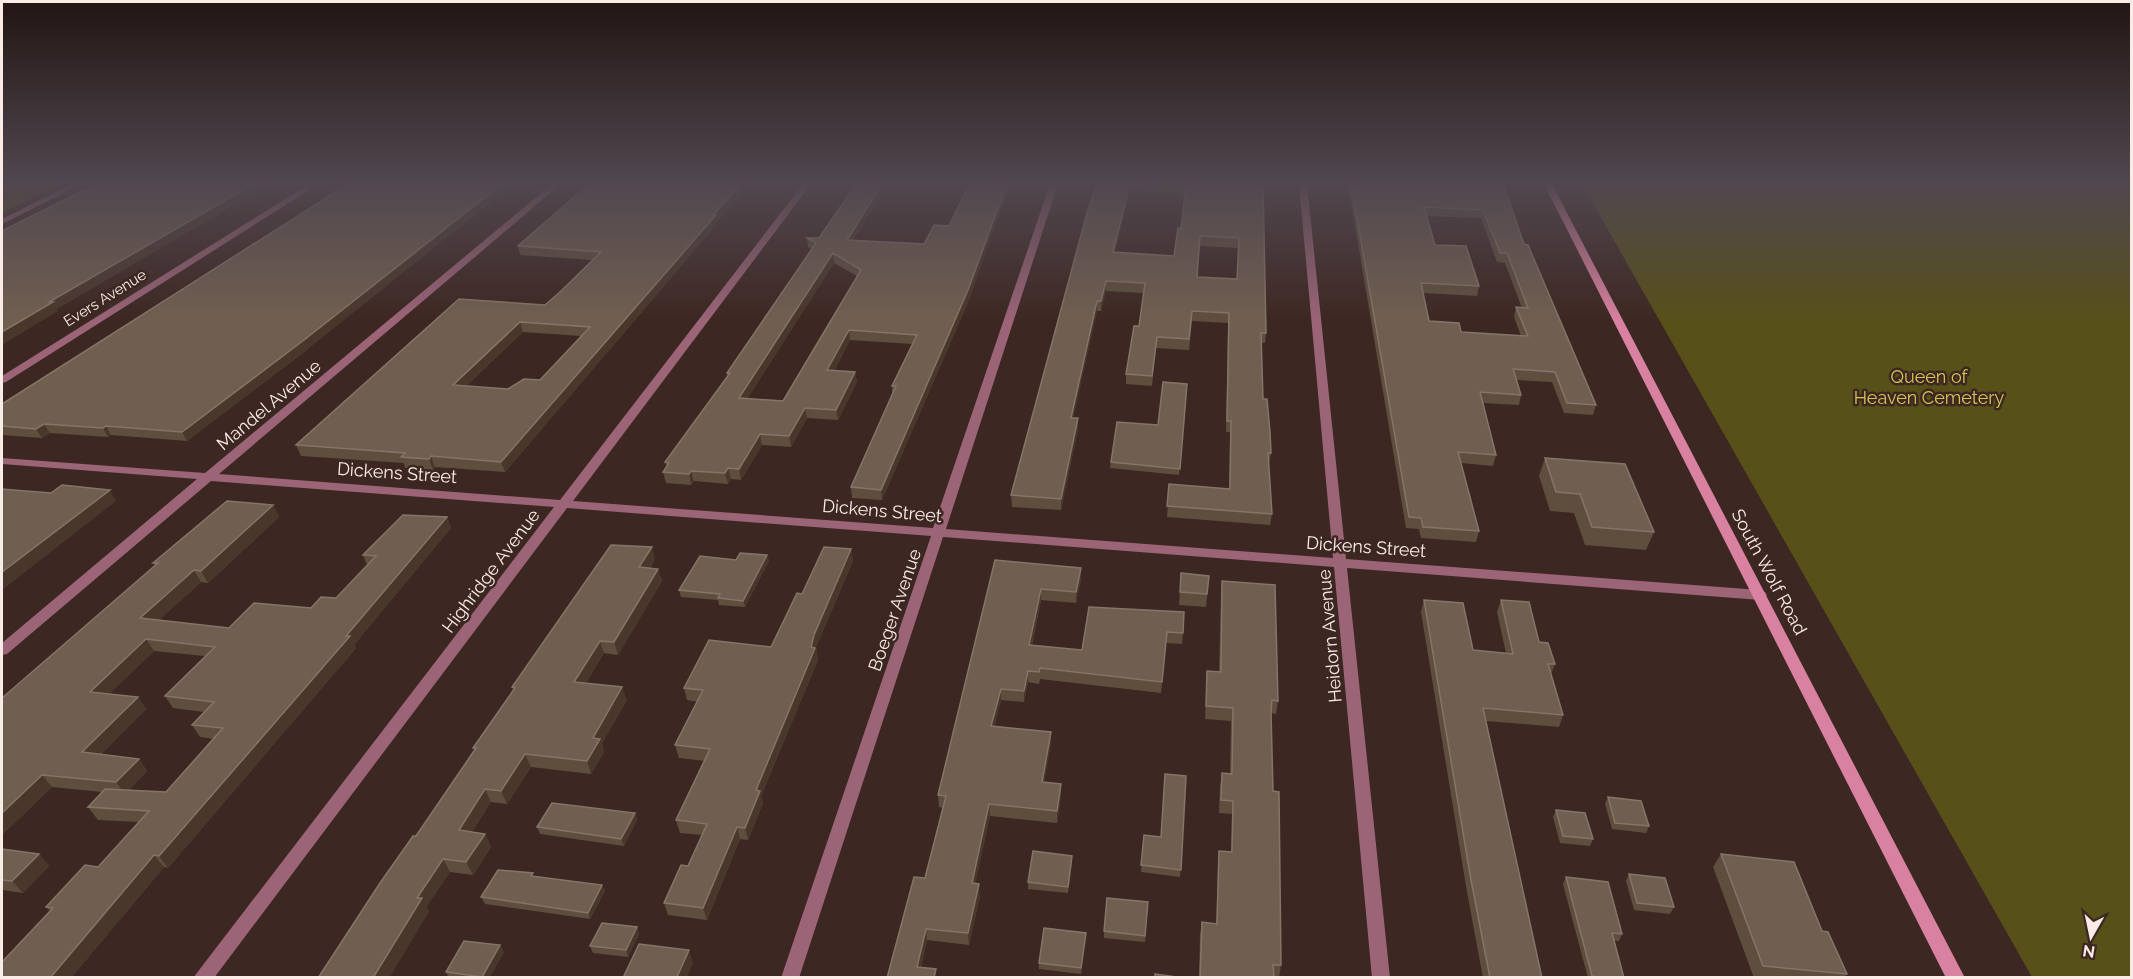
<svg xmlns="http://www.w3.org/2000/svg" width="2133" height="979" viewBox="0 0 2133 979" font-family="Raleway,sans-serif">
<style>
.green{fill:#575019}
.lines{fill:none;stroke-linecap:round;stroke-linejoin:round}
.minor{fill:#9b6477;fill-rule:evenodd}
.secondary{fill:#d981a0;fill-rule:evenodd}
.wall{fill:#5f4e3e;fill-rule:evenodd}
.shaded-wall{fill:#4a372b}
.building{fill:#705f50;stroke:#857568;stroke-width:1.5;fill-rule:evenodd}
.labels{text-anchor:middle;stroke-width:5;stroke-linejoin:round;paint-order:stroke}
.far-street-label{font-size:15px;fill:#fbebe7;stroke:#3d2722}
.park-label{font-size:18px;fill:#d4c650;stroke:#3d2722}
.street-label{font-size:18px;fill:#fbebe7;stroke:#3d2722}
</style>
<rect width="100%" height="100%" fill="#3d2722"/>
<path class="green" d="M2,184h58l-58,29z
M1582,184h549v793h-99z"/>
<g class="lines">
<path class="minor" d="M72,184h10l-80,40v-5z
M309,184h10l-313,198 -4,1v-7z
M552,184h9l-342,290 341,26 243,-316h8l-238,317 360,27 117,-344h8l-112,345 387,29 -34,-374h8l39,375 414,31 5,2 2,3 -2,3 -5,2 -413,-32 43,410h-18l-38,-411 -391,-30 -144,441h-18l150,-442 -364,-28 -353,470h-21l361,-471 -343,-26 -204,173 -5,1v-12l195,-164 -195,-15v-6l203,15z"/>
<path class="secondary" d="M1544,184h8l413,794h-19z"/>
</g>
<path class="wall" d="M888,184l-35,56 71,4 25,-18 46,-1 -26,75 -87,200 -30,-2 -1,-11 41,-93v-8l20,-42 -62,-4 -16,31 21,1 2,10 -19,38 -31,-2 -16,29 -29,-2 -21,35 -10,-1 -3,5 -34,-3 -3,4 -25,-2 -3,-11 4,-5 -2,-5 62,-85v-4l85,-124 -4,-2 -1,-9h12zM834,263l23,13 -74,125 -36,-2z
M1097,184h166l3,149 -1,10h-4l2,56 8,54 -2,11h-1l4,50 -2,11 -103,-8 2,-33 60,5 1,-57h-4l2,-109 -36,-2 -3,29 -33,-2 -4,38 -26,-2v-10l13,-48 5,-33 -38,-2 -5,20h-4l-24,107 5,11 -17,81 -49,-3 -1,-12zM1130,190l55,3 -4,35 -7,28 -59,-4zM1200,246l38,2 -1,31 -40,-2z
M1348,184h154l22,60 72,161 -3,10 -29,-2 -12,-31 -36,-2 5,15 -2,10 -36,-2 13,52 -3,11 -32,-3 18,68 -3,11 -55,-4 -2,-9 -13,-1zM1427,216l54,2 16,44 8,1 17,45 -6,-1 -2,10 7,19 -60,-4 -32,-11 -6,-28 54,3 2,-10 -44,-41z
M717,222v2l-212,248 -70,-5 -2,3 -28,-2 -1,-5 -103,-7 -5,-11 249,-140 15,-13 32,-32 -72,-5 -2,-9zM523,332l58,4 -41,44 -32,9 -42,-3z
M308,349l-121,92 -76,-6 -3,2 -58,-4 -8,5 -40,-3v-31z
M1187,384l-8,91 -69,-7 1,-6 47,-37z
M1545,458l109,74 -8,18 -61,-5 -11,-32 -24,-2 -11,-35z
M273,505l6,12 -71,66 -7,-1 -42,38 70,8 82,-20 25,-10 31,-33 -4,-10 84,-38 4,11 -97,117 2,3 -188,220 -4,-1 -93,111h-69l48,-67 -4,-4 52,-40 41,-45 -41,-2 -10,-13 14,-15 -50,-5 -50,48v-137l153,-132 -2,-3zM154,651l51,5 -40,40 8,12 31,4 -12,13 8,12 14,2 -48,53 -37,-2 18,-19 -8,-12 -38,-5 45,-45 -8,-12 -29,-3z
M851,549l2,12 -37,86 2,13 -57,136 2,7 -15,37 -8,-1 -33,81 -39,-5 -4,-12 24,-37 14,-31 -22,-2 -4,-13 29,-59 -26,-3 -4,-13 23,-43 -11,-2 -3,-12 87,-41 31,-53z
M767,555l2,6 -24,46 -26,-2 -1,-5 -37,-3 -2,-7 57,-30z
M655,559l-5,9 8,1 4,12 -44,74 -14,-2 -18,30 41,17 -25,43 2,9 -13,22 -60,-7 -24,37 -16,-2 -19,30 13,2 6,13 -18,28 -23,-3 -24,35 3,4 -40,67h-71l98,-142 59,-85 -2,-3 40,-58 -1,-3z
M995,560l86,19 -5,24 -35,-3 -9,45 50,5 7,-43 94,26 -1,11 -16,-1 -5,50 -121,-14 -1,5 -11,-2 -4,20 -23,-2 -7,26 57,17 -7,39 17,2v11l-4,28 -67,-7 -15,68 5,12 -11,49 -42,-5 -6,27 -34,11 38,-100 18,-70 -4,-1 -1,-12z
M1181,573l28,3 -3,31 -27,-2z
M1222,581l56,120 -2,13 -5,-1 2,78 8,174 -2,13h-80l1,-43 2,-13 14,2 2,-60 1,-13 12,1 1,-38 -13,-1 1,-27 2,-13 8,1 1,-53 -26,-2 2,-48 12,1 2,-79z
M1424,600l49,50 33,3 -9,-41 4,-12 38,42 16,22 -4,10 12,41 -4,12 -73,-6 56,257h-59l-16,-86 -46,-280z
M1186,776l-6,101 -39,-5 3,-37 17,2z
M1608,797l41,29 -3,7 -34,-4 -7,-25z
M1556,810l37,29 -3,7 -30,-3 -7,-26z
M635,813l2,7 -13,26 -84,-12 -3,-7z
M2,849l37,5 10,12 -26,27 -21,-3z
M1721,854l101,77 25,43 -3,4h-90l-41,-111z
M1072,862l-4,31 -40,-4v-7z
M1629,874l45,33 -4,7 -36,-4 -8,-29z
M534,876l68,9 3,6 -15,28 -105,-15 -4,-7z
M1566,877l56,57 -3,7h-5l10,37h-36l-25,-94z
M1148,902l-3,40 -41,-4v-7z
M637,927l2,7 -11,23 -35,-4 -3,-7z
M1086,933l-5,41 -42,-5v-6z
M500,945l4,7 -15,26h-40l-3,-6z"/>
<path class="shaded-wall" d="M254,184h17l-214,125 1,2 -56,34v-13l47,-30z
M502,184h12l-206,165 -121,92 -5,-9z
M742,184h9l-34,38v2l-212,248 -4,-10 212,-247z
M882,184h6l-40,65 -1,-9z
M1008,184h4l-17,41 -26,75 -87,200 -1,-10z
M1130,184v6l-17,72v-10z
M833,253l1,10 -93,146 -2,-11z
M1106,281v10l-5,20v-10z
M1097,301v10l-26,118v-11z
M520,322l3,10 -67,63 -3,-10z
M849,330l1,10 -21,40 -2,-10z
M855,372l2,10 -19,38 -2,-10z
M805,408l2,10 -16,29 -2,-11z
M1078,418v11l-17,81v-11z
M44,424l6,9 -8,5 -6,-9z
M106,426l5,9 -3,2 -5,-9z
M760,434l2,11 -21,35 -2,-11z
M431,456l4,11 -2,3 -4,-11z
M728,468l3,11 -3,5 -3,-11z
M691,471l3,10 -3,4 -2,-11z
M110,490l6,11 -114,89v-18z
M273,505l6,12 -71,66 -7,-12z
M447,517l4,11 -97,117 2,3 -188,220 -9,-12z
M652,547l3,12 -13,20 -3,-12z
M851,549l2,12 -37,86 2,13 -57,136 2,7 -15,37 -3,-12 11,-38 55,-143 3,-12z
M767,555l2,6 -24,46 -2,-6z
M1081,568v11l-5,24v-11z
M658,569l4,12 -44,74 -4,-13z
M194,570l7,12 -53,48 -8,-12z
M1041,589v11l-12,56v-11z
M146,639l8,12 -55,53 -9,-12z
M600,641l4,12 -25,42 -5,-13z
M1028,671v11l-4,20v-11z
M622,687l5,13 -25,43 2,9 -13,22 -4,-13 6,-23z
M1001,689v11l-9,38 -1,-12z
M138,697l8,12 -54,55 -10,-12z
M1051,732v11l-9,50v-11z
M525,754l6,13 -24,37 -6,-13z
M139,759l8,12 -22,23 -9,-12z
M42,775l10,12 -50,48v-22z
M1061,784v11l-4,28v-12z
M485,789l6,13 -26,41 -6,-13z
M989,804l1,12 -17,79 -1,-12z
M635,813l2,7 -13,26 -3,-7z
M737,827l3,12 -33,81 -4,-12z
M485,834l6,13 -18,28 -7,-13z
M39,854l10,12 -26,27 -11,-12z
M154,855l10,12 -93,111h-21z
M1072,856v6l-4,31v-6z
M443,859l7,13 -24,35 3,4 -40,67h-16l44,-80z
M979,884l1,12 -11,49 -1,-12z
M602,885l3,6 -15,28 -2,-6z
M637,927l2,7 -11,23 -2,-7z
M926,929l1,11 -9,38 -1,-11z
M500,945l4,7 -15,26h-6z
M689,950l4,13 -6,15h-10z"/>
<path class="building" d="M96,184h158l-205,118h4l-51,30v-101z
M348,184h154l-198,156 -122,92 -76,-6 -3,2 -59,-4 -8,5 -34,-3v-22z
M589,184h153l-29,31h3l-215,247 -70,-6 -2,3 -28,-2 4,-4 -109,-8 163,-146 86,6 15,-13 41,-40 -83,-6zM520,322l70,5 -50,53 -16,-1 -16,10 -55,-4z
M856,184h26l-35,56 77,4 10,-19 15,1 20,-42h39l-13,32 -27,74 -87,200 -30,-3 45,-101h-4l25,-51 -68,-5 -22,40 28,2 -19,38 -31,-2 -16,28 -29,-2 -21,35 -11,-1 -3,5 -34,-2 -2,3 -26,-2 6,-9 -4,-1 65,-89h-3l89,-130 -9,-5h12zM833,253l28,17 -78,131 -44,-3z
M1097,184h33l-17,68 61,4 4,-28h3l5,-44h77l3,149h-5l2,66h4l3,33 1,21h-3l4,61 -105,-8 2,-22 61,5 1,-68h-4l2,-108 -37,-2 -3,28 -32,-2 -5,39 -26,-2 8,-48h5l6,-43 -39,-2 -5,20h-4l-26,117h7l-17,81 -50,-4 76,-282zM1200,236l39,2 -2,41 -40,-2z
M1351,184h151l6,14 16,46 4,1 68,160 -29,-2 -12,-31 -42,-3 8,26 -41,-3 16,63 -38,-3 21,79 -56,-4 -2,-9 -12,-1zM1424,207l59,3 17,43h7l21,55 -12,-1 12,29 -67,-4 -2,-9 -30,-2 -8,-38 58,3 -13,-40 -31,-1z
M1163,382l24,2 -7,85 -69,-7 6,-40 41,3z
M1545,458l80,6 29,68 -62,-5 -12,-33 -24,-2z
M62,485l48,5 -108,82v-83l49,4z
M227,501l46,4 -72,66 -7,-1 -54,48 89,10 25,-25 57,5 10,-11 15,1 40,-42 -13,-1 40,-40 44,2 -101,119h4l-191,220 -5,-1 -104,123h-48v-16l51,-54 -7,-1 39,-42 13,2 51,-56 -61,-4 17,-18 61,3 57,-64 -31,-3 22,-23 -49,-6 50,-49 -69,-8 -56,53 48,5 -56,55 57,7 -23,23 -74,-7 -40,38v-115l156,-135h-5z
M611,545l41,2 -13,20 19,2 -44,73 -14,-1 -26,41 48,5 -29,51 7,1 -13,22 -62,-7 -24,37 -16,-2 -26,41 26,4 -19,28 -23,-3 -26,39h5l-49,80h-55l62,-95 33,-47h3l60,-88h-3l42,-60 -3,-1z
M824,547l27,2 -37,86 -3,12 4,1 -59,142 4,1 -15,37 -8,-1 -34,81 -39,-5 17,-38 7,1 19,-42 -31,-4 34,-71 -35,-4 28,-55 -19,-2 25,-48 62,7 26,-54 5,1z
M740,553l27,2 -24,46 -25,-3 2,-4 -41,-4 21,-34 36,4z
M995,560l86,8 -5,24 -35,-3 -12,56 53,5 7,-43 95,5 -1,21 -16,-1 -5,50 -122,-14 -1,4 -11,-1 -4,20 -23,-2 -10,37 60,6 -9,50 19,2 -4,27 -68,-7 -17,79 7,1 -11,49 -42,-4 -9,38 19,2 -2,9h-47l27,-101 11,1 21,-82 -8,-1z
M1181,573l28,3 -2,18 -27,-2z
M1222,581l53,4 3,116 -6,-1 -1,12 2,79 6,1 2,173h-8l1,13h-74l2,-56 15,2 2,-73 13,1 1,-51 -12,-1 1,-27 10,1 1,-66 -27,-2 1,-35 14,1z
M1424,600l39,3 10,47 40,4 -12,-54 28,2 10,40 9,1 7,21h-7l15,51 -80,-7 59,270h-52l-19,-98z
M1165,774l21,2 -5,94 -40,-5 3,-30 17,2z
M1608,797l33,4 8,25 -34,-3z
M552,803l83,10 -14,26 -84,-12z
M1556,810l29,3 8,26 -30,-3z
M2,849l37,5 -27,27 -10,-1z
M1033,851l39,5 -4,31 -40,-5z
M1721,854l73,8 28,69 6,1 19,42 -84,-8z
M498,870l35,3 -2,3 71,9 -14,28 -107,-16z
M1629,874l36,4 9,29 -37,-4z
M1566,877l42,5 14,52 -10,-1 12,45h-19l-13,-2z
M1107,898l41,4 -3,34 -41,-5z
M602,923l35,4 -11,23 -36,-4z
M1044,928l42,5 -5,35 -42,-5z
M464,941l36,4 -18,32 -36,-5z
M639,944l50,6 -12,27 -54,1z
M1155,974l29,4h-29z"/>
<linearGradient id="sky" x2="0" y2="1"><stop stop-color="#221513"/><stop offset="0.57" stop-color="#51474f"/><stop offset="1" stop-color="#51474f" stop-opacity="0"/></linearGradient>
<rect width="2133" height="321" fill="url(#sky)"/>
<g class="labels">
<g class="far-street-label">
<text transform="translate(105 298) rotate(-32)" y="5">Evers Avenue</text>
</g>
<g class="park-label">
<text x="1929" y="383">Queen of<tspan x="1929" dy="21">Heaven Cemetery</tspan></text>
</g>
<g class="street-label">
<text transform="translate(269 405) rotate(-40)" y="6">Mandel Avenue</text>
<text transform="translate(397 473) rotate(4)" y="6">Dickens Street</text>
<text transform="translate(882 511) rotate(5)" y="6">Dickens Street</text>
<text transform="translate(1366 547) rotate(4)" y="6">Dickens Street</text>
<text transform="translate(491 571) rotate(-53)" y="6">Highridge Avenue</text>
<text transform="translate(1769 572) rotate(62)" y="6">South Wolf Road</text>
<text transform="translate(895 610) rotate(-71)" y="6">Boeger Avenue</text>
<text transform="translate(1330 636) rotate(-95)" y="6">Heidorn Avenue</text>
</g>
</g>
<rect width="2133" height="979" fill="none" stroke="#fbebe7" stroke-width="6"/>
<g transform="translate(2091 937) rotate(189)" stroke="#3d2722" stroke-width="4.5" paint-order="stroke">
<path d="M0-4.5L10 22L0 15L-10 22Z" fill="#fbebe7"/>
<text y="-9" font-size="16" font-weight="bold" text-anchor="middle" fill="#fbebe7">N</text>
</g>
</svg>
